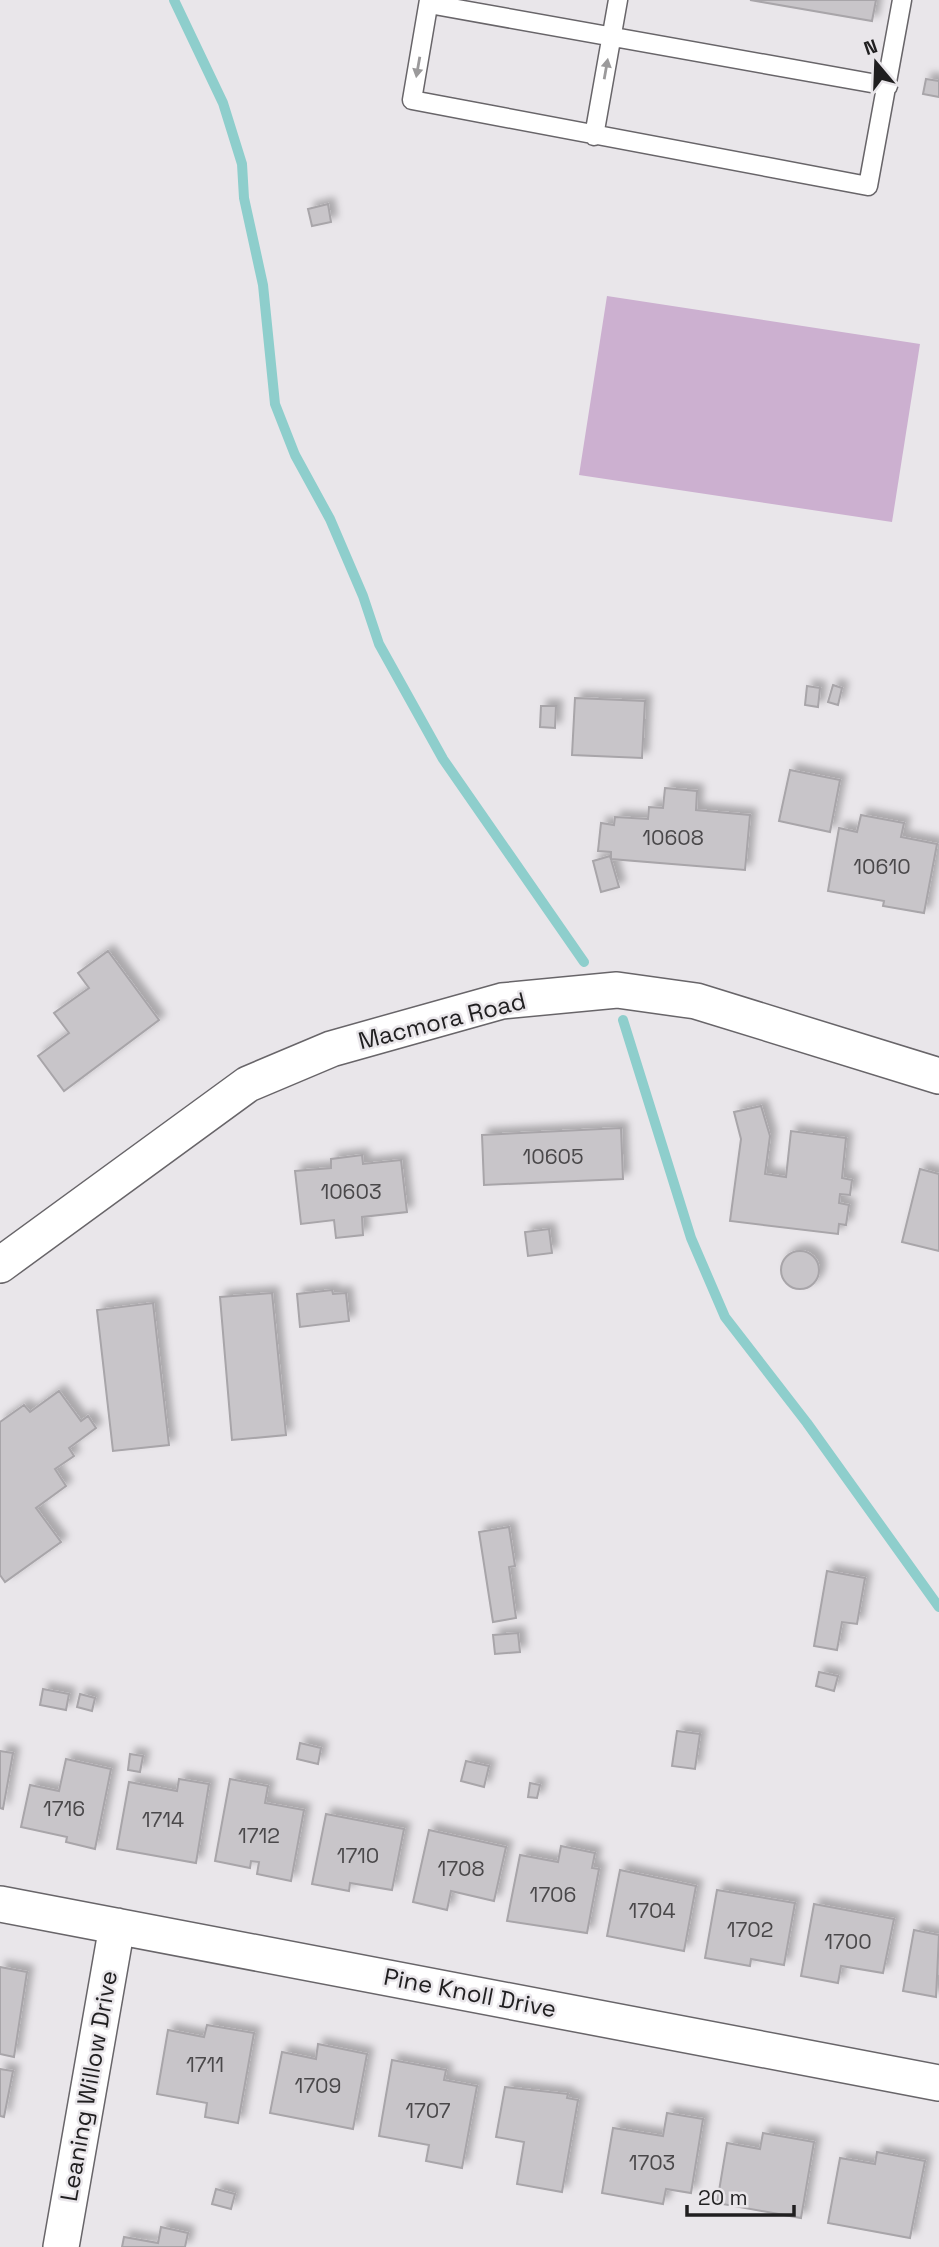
<svg xmlns="http://www.w3.org/2000/svg" width="939" height="2247" viewBox="0 0 939 2247" font-family="'Space Grotesk',sans-serif">
<style>
.park{fill:#ccb0d0}
.lines{fill:none;stroke-linecap:round;stroke-linejoin:round}
.stream{stroke:#8ececc;stroke-width:10}
.building{fill:#c8c5c9;stroke:#a8a5a9;stroke-width:2;filter:url(#shadow)}
.lane-casing{stroke:#686569;stroke-width:21}
.street-casing{stroke:#686569;stroke-width:38}
.lane{stroke:#fff;stroke-width:18}
.street{stroke:#fff;stroke-width:35}
.oneway{fill:#9b9a9b}
.labels{text-anchor:middle;stroke-width:5;stroke-linejoin:round;paint-order:stroke}
.number-label{font-size:21px;fill:#4a484a}
.street-label{font-size:24px;fill:#201f20;stroke:#e9e6ea}
</style>
<defs>
<filter id="shadow"><feDropShadow dx="6" dy="-6" stdDeviation="3.5" flood-color="#0004"/></filter>
</defs>
<rect width="100%" height="100%" fill="#e9e6ea"/>
<path class="park" d="M607,296l313,48 -28,178 -313,-47z"/>
<g class="lines">
<path class="stream" d="M174,0l49,103 19,61 2,34 19,87 12,119 20,51 35,64 33,77 16,48 64,115 141,203
M623,1020l68,218 34,79 82,106 132,184"/>
</g>
<path class="building" d="M750,0h126l-4,21z
M926,79l13,2v16l-16,-3z
M328,204l3,18 -19,4 -4,-17z
M833,685l9,3 -4,17 -10,-3z
M807,686l13,2 -2,19 -13,-2z
M575,698l70,3 -3,57 -70,-3z
M541,706h15l-1,22 -15,-1z
M790,770l50,10 -10,52 -51,-11z
M665,788l32,3 -1,19 54,5 -5,55 -134,-11v-7l-13,-1 3,-28 13,2 1,-8 33,2 1,-12 14,1z
M861,815l43,8 -3,14 36,7 -13,69 -41,-7 1,-5 -56,-10 11,-63 18,4z
M610,856l9,31 -18,5 -8,-31z
M108,951l51,69 -95,71 -26,-35 31,-23 -15,-20 35,-25 -11,-15z
M761,1106l9,30 -5,38 21,3 5,-46 55,7 -4,40 10,2 -2,15 -10,-1 -1,9 10,2 -3,20 -7,-1 -1,10 -108,-13 11,-82 -7,-27z
M621,1128l2,51 -139,6 -2,-50z
M362,1155l1,9 38,-4 6,52 -45,5 1,18 -27,3 -2,-18 -33,4 -6,-53 36,-3v-9z
M920,1169l19,5v77l-37,-9z
M549,1229l3,24 -24,3 -3,-24z
M781 1270a19 19 0 1 1 38 0a19 19 0 1 1-38 0Z
M332,1290l1,4 13,-1 3,28 -49,6 -3,-33z
M272,1293l14,142 -54,5 -12,-143z
M153,1303l16,142 -56,6 -16,-141z
M59,1391l22,30 7,-5 8,12 -27,20 5,8 -19,13 11,17 -30,22 25,34 -56,40 -5,-7v-153l24,-17 6,7z
M509,1527l6,39 -6,1 7,51 -23,4 -14,-90z
M827,1571l38,7 -8,46 -15,-2 -5,28 -23,-4z
M518,1633l2,19 -25,2 -2,-19z
M819,1672l19,4 -4,15 -18,-5z
M43,1689l26,5 -3,16 -26,-5z
M80,1694l15,4 -3,13 -15,-4z
M677,1731l23,3 -5,35 -23,-3z
M300,1743l21,5 -3,16 -21,-5z
M0,1751l13,2 -10,56 -3,-1z
M130,1754l13,2 -3,16 -12,-2z
M66,1759l45,10 -16,80 -29,-7 1,-5 -46,-10 9,-42 29,6z
M466,1761l23,5 -5,21 -23,-6z
M179,1779l30,5 -13,79 -79,-14 12,-67 48,9z
M230,1779l38,7 -3,17 39,7 -13,71 -34,-7 2,-12 -8,-1 -1,7 -35,-7z
M530,1783l10,2 -3,13 -9,-1z
M326,1814l78,15 -12,61 -42,-7 -1,8 -37,-7z
M429,1830l77,17 -12,54 -43,-10 -4,19 -34,-8z
M561,1846l34,7 -3,15 7,1 -12,64 -80,-12 13,-66 38,7z
M620,1870l76,16 -12,65 -77,-15z
M717,1890l78,13 -11,62 -33,-6 -1,7 -45,-8z
M814,1904l80,15 -11,54 -42,-7 -3,17 -37,-7z
M914,1930l25,5 -3,62 -33,-6z
M0,1967l27,5 -13,85 -14,-3z
M207,2025l47,8 -16,90 -33,-6 2,-14 -50,-9 11,-64 36,7z
M318,2044l49,10 -14,75 -83,-16 12,-61 34,7z
M392,2060l54,10 -2,10 33,6 -15,82 -36,-7 3,-16 -50,-9z
M0,2069l13,2 -9,46 -4,-1z
M505,2087l63,7 -1,4 11,2 -16,92 -45,-8 7,-42 -28,-5z
M667,2113l36,6 -12,74 -25,-4 -3,15 -61,-11 11,-65 50,8z
M763,2133l51,9 -13,76 -84,-15 10,-60 33,6z
M877,2152l48,9 -15,77 -82,-15 12,-65 35,6z
M216,2189l19,5 -4,15 -19,-5z
M161,2227l27,6 -3,14h-63l2,-10 34,6z"/>
<g class="lines">
<defs>
<path id="lane" d="M429,0l-17,100 456,86 34,-186
M429,4l459,82
M594,136l24,-136"/>
<path id="street" d="M0,1265l248,-181 83,-35 171,-48 115,-11 79,11 243,75
M0,1904l939,179
M61,2247l56,-321"/>
</defs>
<use href="#lane" class="lane-casing"/>
<use href="#street" class="street-casing"/>
<use href="#lane" class="lane"/>
<use href="#street" class="street"/>
</g>
<defs><path id="oneway-solid" d="M-6-.8H1V-3.2L6.5 0L1 3.2V.8H-6Z" transform="scale(1.75)"/></defs>
<g class="oneway">
<use href="#oneway-solid" transform="translate(418 67) rotate(100)"/>
<use href="#oneway-solid" transform="translate(606 69) rotate(-80)"/>
</g>
<g class="labels">
<g class="number-label">
<text x="673" y="845">10608</text>
<text x="882" y="874">10610</text>
<text x="553" y="1164">10605</text>
<text x="351" y="1199">10603</text>
<text x="64" y="1816">1716</text>
<text x="163" y="1827">1714</text>
<text x="259" y="1843">1712</text>
<text x="358" y="1863">1710</text>
<text x="461" y="1876">1708</text>
<text x="553" y="1902">1706</text>
<text x="652" y="1918">1704</text>
<text x="750" y="1937">1702</text>
<text x="848" y="1949">1700</text>
<text x="205" y="2072">1711</text>
<text x="318" y="2093">1709</text>
<text x="428" y="2118">1707</text>
<text x="652" y="2170">1703</text>
</g>
<g class="street-label">
<text transform="translate(442 1021) rotate(-14)" y="8">Macmora Road</text>
<text transform="translate(470 1993) rotate(11)" y="8">Pine Knoll Drive</text>
<text transform="translate(89 2086) rotate(-80)" y="8">Leaning Willow Drive</text>
</g>
</g>
<g transform="translate(876 63) rotate(341)" stroke="#e9e6ea" stroke-width="5" paint-order="stroke">
<path d="M0-5L12 26L0 18L-12 26Z" fill="#201f20"/>
<text y="-10" font-size="19" font-weight="bold" text-anchor="middle" fill="#201f20">N</text>
</g>
<path d="M687 2205v10h107v-10" fill="none" stroke="#201f20" stroke-width="3.5"/>
<text x="698" y="2205" font-size="21" fill="#201f20" stroke="#e9e6ea" stroke-width="5" paint-order="stroke">20 m</text>
</svg>
